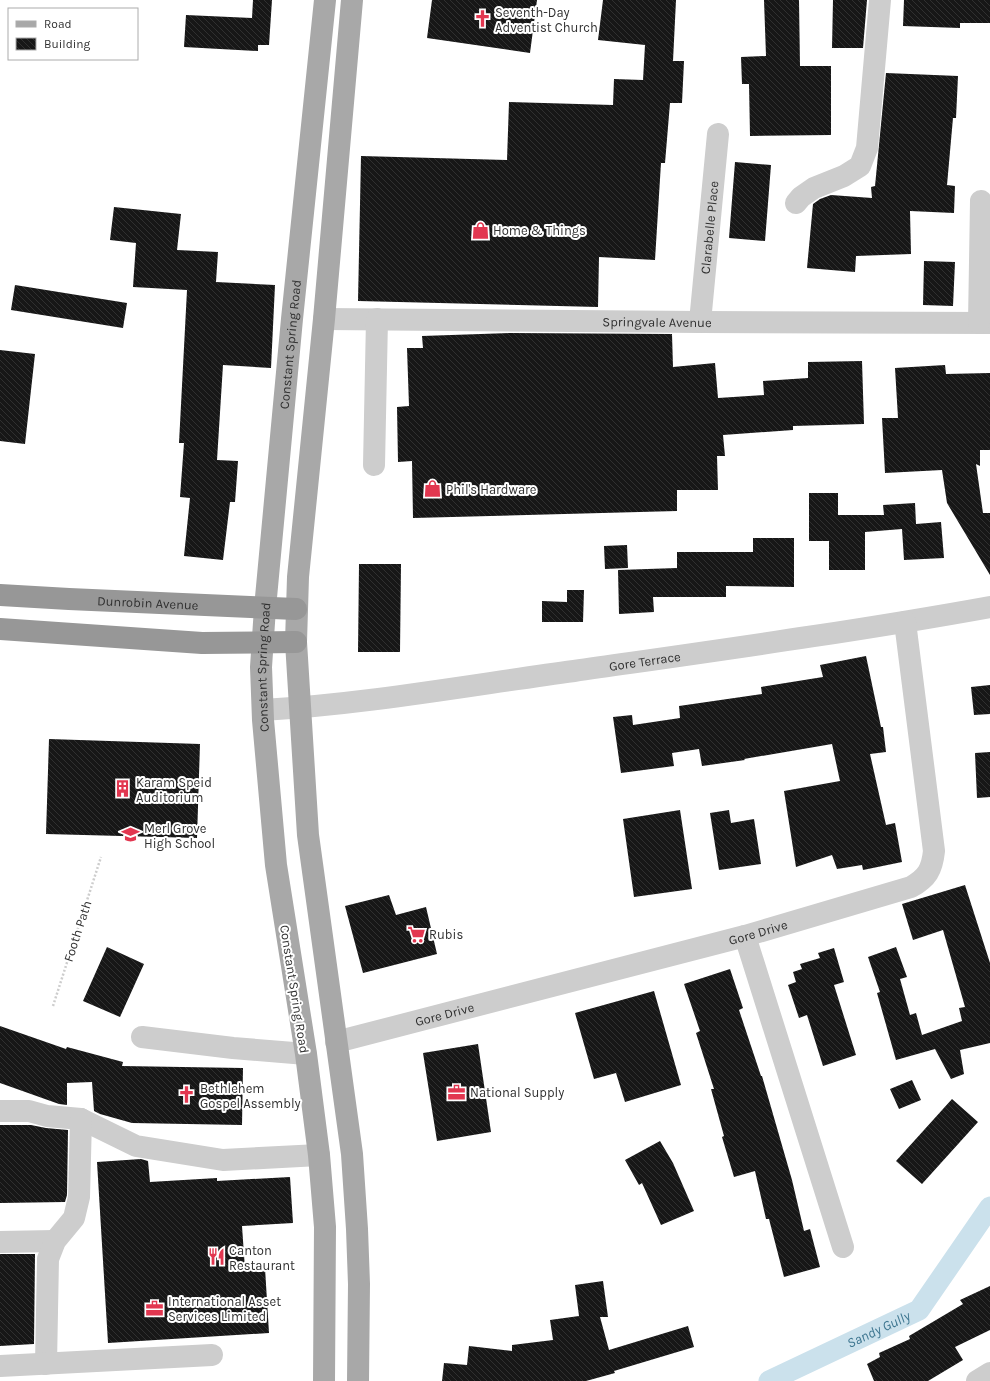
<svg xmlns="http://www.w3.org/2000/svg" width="990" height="1381" viewBox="0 0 990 1381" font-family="Karla,sans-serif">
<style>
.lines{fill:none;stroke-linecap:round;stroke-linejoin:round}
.canal{stroke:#cbe1ec;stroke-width:21}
.building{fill:url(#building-back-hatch)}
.path{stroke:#cdcdcd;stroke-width:2.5;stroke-dasharray:2 2;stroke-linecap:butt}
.minor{stroke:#cdcdcd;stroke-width:22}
.major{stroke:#a8a8a8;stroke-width:22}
.highway{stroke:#979797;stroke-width:22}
.labels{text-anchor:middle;stroke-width:4;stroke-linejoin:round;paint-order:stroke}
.poi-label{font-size:13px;fill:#303030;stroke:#fff;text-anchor:start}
.street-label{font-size:13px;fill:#303030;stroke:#fff}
.water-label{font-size:14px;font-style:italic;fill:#3f7791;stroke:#fff}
</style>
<defs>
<pattern id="building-back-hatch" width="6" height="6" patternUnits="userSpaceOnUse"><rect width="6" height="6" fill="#171717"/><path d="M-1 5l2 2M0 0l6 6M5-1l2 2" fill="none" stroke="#303030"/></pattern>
</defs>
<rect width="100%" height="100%" fill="#fff"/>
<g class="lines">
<path class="canal" id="s1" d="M769,1381l150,-71 71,-103"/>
</g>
<path class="building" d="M253,0h19l-3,45h-11v6l-74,-4 2,-32 66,3z
M432,0h105l-7,53 -103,-15z
M603,0h73l-3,61h11l-2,42h-12l-5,60h-4l-6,97 -56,-3 -1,50 -240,-6 3,-145 146,4 2,-58 104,3 1,-26 29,1 2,-35 -47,-5z
M764,0h35l1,66h31v69l-81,1 -1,-52h-7l-1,-27 25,-1z
M833,0h34l-4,48h-31z
M904,0h86v23h-30v5l-57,-2z
M886,73l72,3 -2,42h-3l-6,67 8,1 -1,27 -44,-2 1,43 -55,2 -1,16 -48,-4 6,-64 7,-5 11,-4 41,3 -1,-11 4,-1z
M735,162l36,3 -6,76 -36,-3z
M114,207l67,7 -4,36 41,2 -2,30 59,3 -4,83 -48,-3 -6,95 21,1 -3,41h-5l-7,58 -39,-4 6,-58 -10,-1 4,-54h-5l8,-153 -54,-3 3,-44 -26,-3z
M924,261l31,1 -2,44 -30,-1z
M15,285l112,18 -4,25 -112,-18z
M510,333l162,1 1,33 42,-4 3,35 46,-3 -1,-14 45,-3v-16l54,-1 2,63 -71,2v4l-70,5 2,21h-8l1,34h-41v21l-264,7 -1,-57 -14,1 -1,-55 12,-1 -2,-58h16l-1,-12z
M0,350l35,4 -10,90 -25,-3z
M945,365l1,9 44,-1v77h-10v16l-4,-2 7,49h7v62l-43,-72 -5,-33 -57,3 -3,-55h16l-3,-50z
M809,493h29v22h46l-1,-10 32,-2 1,21 25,-2 3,36 -40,2 -2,-31 -37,3v38h-36v-29h-20z
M753,538h41v49l-68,-1v11h-73l1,15 -35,2 -1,-44 59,-2v-16h76z
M627,545l1,23 -23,1 -1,-23z
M359,564h42l-1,88h-42z
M567,590h17l-1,32h-41v-21l25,1z
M866,656l15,71h2l3,25 -16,2 16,71 9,-2 7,39 -39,8 -1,-5 -25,4 -5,-14 -36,12 -12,-76 56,-10 -8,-37 -88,15 1,1 -43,6 -3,-17 -27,4 2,13 -53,7 -8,-56 19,-2 1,10 47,-7 -1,-12 83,-12 -1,-7 62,-10 -3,-12z
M990,685v29l-16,1 -3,-28z
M49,739l151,5 -3,94 -151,-4z
M990,752v45l-13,1 -2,-45z
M680,810l12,79 -58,8 -11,-78z
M729,810l2,13 23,-4 7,45 -42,6 -9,-57z
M965,885l25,78v80l-30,7 4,24 -13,5 -16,-30 -39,11 -19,-67 3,-1 -12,-35 28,-10 11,30 -7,2 10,36 6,-2 6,22 40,-14 -3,-13 6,-1 -22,-77 -30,10 -11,-36z
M389,895l7,20 30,-8 11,47 -74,19 -18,-67z
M107,947l37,17 -24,53 -37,-16z
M834,948l10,34 -10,3 22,70 -33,11 -16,-51 -8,3 -11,-33 8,-3 -3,-10 9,-3 -2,-5 20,-6 -2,-5z
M730,969l13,39 -4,2 22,66h1l30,104 12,51 6,-2 10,38 -36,10 -15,-58h-3l-11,-48 -21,6 -12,-40 2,-1 -13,-47h3l-18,-56 4,-2 -16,-47z
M654,991l27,94 -56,17 -9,-29 -22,6 -19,-66z
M0,1026l66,23 1,-2 56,15 -1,4 121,2 -1,57 -110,-2 -32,-9 -6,-3 -2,-29 -25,1v22l-8,-1 -59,-21z
M478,1044l13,88 -54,9 -14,-88z
M912,1080l9,20 -22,9 -9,-20z
M952,1099l26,23 -56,62 -26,-23z
M0,1125h31l15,3 22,2 -1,65 -2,7 -65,1z
M660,1141l13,22 21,48 -33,14 -19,-42 -3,2 -14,-25z
M141,1159l7,2 2,21 67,-4v3l73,-4 3,46 -51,3 3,43 20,-1 4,65 -161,10 -11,-181z
M0,1254h35l-1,90 -34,2z
M603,1281l5,36h-8l9,33 79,-24 6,21 -80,24 1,2 -29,8h-144l2,-18 23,2 2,-19 43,5v-6l41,-5 -3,-20 29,-4 -4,-31z
M990,1286v44l-35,17 8,13 -35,21h-54l-7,-17 13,-7 -1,-4 31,-14 -1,-3 54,-32 -3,-4z"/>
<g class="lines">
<path class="path" d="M53,1006l48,-149"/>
<g class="minor">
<path d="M796,203l5,-6 13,-9 30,-12 16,-10 7,-18 13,-148"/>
<path id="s2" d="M324,319l376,3 290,1"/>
<path id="s3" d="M700,322l18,-188"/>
<path d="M979,323l2,-122"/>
<path d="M374,465l3,-146"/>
<path id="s4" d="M263,710c104,-6 208,-25 311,-39 139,-20 278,-39 416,-64"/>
<path d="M745,936l98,311"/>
<path d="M142,1037l91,11 73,6"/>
<path id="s5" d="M336,1042l409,-106 166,-49c16,-9 21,-17 23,-36l-29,-229"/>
<path d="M0,1111h29l18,5 34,3 55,27 87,14 96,-5"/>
<path d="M0,1242l55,-1"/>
<path d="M46,1364l2,-105 7,-18 19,-23 5,-21 2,-78"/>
<path d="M0,1366l212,-11"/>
<path d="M977,1381l13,-8"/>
</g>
<g class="major">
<path d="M352,0l-28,319 -26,258 -2,65 12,193 44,319 5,75 2,55 -1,97"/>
<path id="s6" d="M324,1381l1,-154 -6,-72 -13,-101 -30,-189 -13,-145 -2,-53 4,-59 27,-289 33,-319"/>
</g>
<g class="highway">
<path id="s7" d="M0,595l69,4 227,10"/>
<path d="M0,629l202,14 94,-1"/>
</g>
</g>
<defs>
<symbol id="church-bare" viewBox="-9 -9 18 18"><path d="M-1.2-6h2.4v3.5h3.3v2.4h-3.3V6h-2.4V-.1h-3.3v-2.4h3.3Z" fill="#e23750" stroke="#fff" stroke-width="2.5" paint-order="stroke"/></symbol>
<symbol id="shop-bare" viewBox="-9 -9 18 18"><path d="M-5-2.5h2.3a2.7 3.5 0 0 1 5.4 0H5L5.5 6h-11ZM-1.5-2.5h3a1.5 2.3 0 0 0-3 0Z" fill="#e23750" stroke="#fff" stroke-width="2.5" paint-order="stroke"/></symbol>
<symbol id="building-bare" viewBox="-9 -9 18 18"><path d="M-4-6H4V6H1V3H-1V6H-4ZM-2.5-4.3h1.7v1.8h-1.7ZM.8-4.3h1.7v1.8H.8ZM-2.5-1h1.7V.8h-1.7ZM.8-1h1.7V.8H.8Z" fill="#e23750" stroke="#fff" stroke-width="2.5" paint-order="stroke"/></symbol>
<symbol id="school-bare" viewBox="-9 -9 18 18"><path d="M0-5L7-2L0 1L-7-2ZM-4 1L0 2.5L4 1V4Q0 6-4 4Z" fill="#e23750" stroke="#fff" stroke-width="2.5" paint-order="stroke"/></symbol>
<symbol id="supermarket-bare" viewBox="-9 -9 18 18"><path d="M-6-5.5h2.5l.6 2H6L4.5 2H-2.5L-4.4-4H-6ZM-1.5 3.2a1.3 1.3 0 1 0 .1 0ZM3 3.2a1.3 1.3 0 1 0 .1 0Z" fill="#e23750" stroke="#fff" stroke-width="2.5" paint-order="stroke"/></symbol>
<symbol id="office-bare" viewBox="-9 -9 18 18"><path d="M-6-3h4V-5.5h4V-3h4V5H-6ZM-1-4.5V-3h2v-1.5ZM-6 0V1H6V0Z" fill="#e23750" stroke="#fff" stroke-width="2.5" paint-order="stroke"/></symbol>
<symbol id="restaurant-bare" viewBox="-9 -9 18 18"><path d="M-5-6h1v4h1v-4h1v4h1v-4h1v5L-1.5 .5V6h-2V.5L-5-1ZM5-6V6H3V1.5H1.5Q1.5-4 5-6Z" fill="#e23750" stroke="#fff" stroke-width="2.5" paint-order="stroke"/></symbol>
</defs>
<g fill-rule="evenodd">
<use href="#church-bare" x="470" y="6" width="25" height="25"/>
<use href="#shop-bare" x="468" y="218" width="25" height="25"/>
<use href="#shop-bare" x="420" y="476" width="25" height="25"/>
<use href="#building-bare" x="110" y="776" width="25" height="25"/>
<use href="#school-bare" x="118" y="822" width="25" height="25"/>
<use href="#supermarket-bare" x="404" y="922" width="25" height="25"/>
<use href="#office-bare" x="444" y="1080" width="25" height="25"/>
<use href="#church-bare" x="174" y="1082" width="25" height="25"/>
<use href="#restaurant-bare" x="204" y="1244" width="25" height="25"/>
<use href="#office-bare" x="142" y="1296" width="25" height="25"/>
</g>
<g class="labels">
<g class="poi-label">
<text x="495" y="17">Seventh-Day<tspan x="495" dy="15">Adventist Church</tspan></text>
<text x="493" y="235">Home &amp; Things</text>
<text x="446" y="494">Phil's Hardware</text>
<text x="136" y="787">Karam Speid<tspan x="136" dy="15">Auditorium</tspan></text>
<text x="144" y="833">Merl Grove<tspan x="144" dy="15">High School</tspan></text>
<text x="429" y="939">Rubis</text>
<text x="200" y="1093">Bethlehem<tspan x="200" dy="15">Gospel Assembly</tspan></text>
<text x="470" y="1097">National Supply</text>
<text x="229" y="1255">Canton<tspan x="229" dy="15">Restaurant</tspan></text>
<text x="168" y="1306">International Asset<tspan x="168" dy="15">Services Limited</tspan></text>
</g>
<g class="street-label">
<text dy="5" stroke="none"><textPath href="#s3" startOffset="95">Clarabelle Place</textPath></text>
<text dy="5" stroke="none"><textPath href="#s2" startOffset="333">Springvale Avenue</textPath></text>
<text dy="5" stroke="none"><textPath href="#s6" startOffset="1042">Constant Spring Road</textPath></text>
<text dy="5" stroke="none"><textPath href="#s7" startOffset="148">Dunrobin Avenue</textPath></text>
<text dy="5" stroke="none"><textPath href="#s4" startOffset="385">Gore Terrace</textPath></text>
<text dy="5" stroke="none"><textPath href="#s6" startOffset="718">Constant Spring Road</textPath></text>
<text transform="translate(77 931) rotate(-72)" y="5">Footh Path</text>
<text dy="5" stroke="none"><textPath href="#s5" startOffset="436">Gore Drive</textPath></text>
<text transform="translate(295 989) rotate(81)" y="5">Constant Spring Road</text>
<text dy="5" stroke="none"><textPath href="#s5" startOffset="112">Gore Drive</textPath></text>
</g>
<g class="water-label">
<text dy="5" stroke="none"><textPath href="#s1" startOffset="121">Sandy Gully</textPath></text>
</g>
</g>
<rect x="8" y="8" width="130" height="52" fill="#ffffff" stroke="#acacac"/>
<rect x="16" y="21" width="20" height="6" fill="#a8a8a8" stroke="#acacac"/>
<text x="44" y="28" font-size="12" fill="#303030">Road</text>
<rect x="16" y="38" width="20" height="12" fill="url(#building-back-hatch)" stroke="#acacac"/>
<text x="44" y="48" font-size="12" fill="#303030">Building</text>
</svg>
